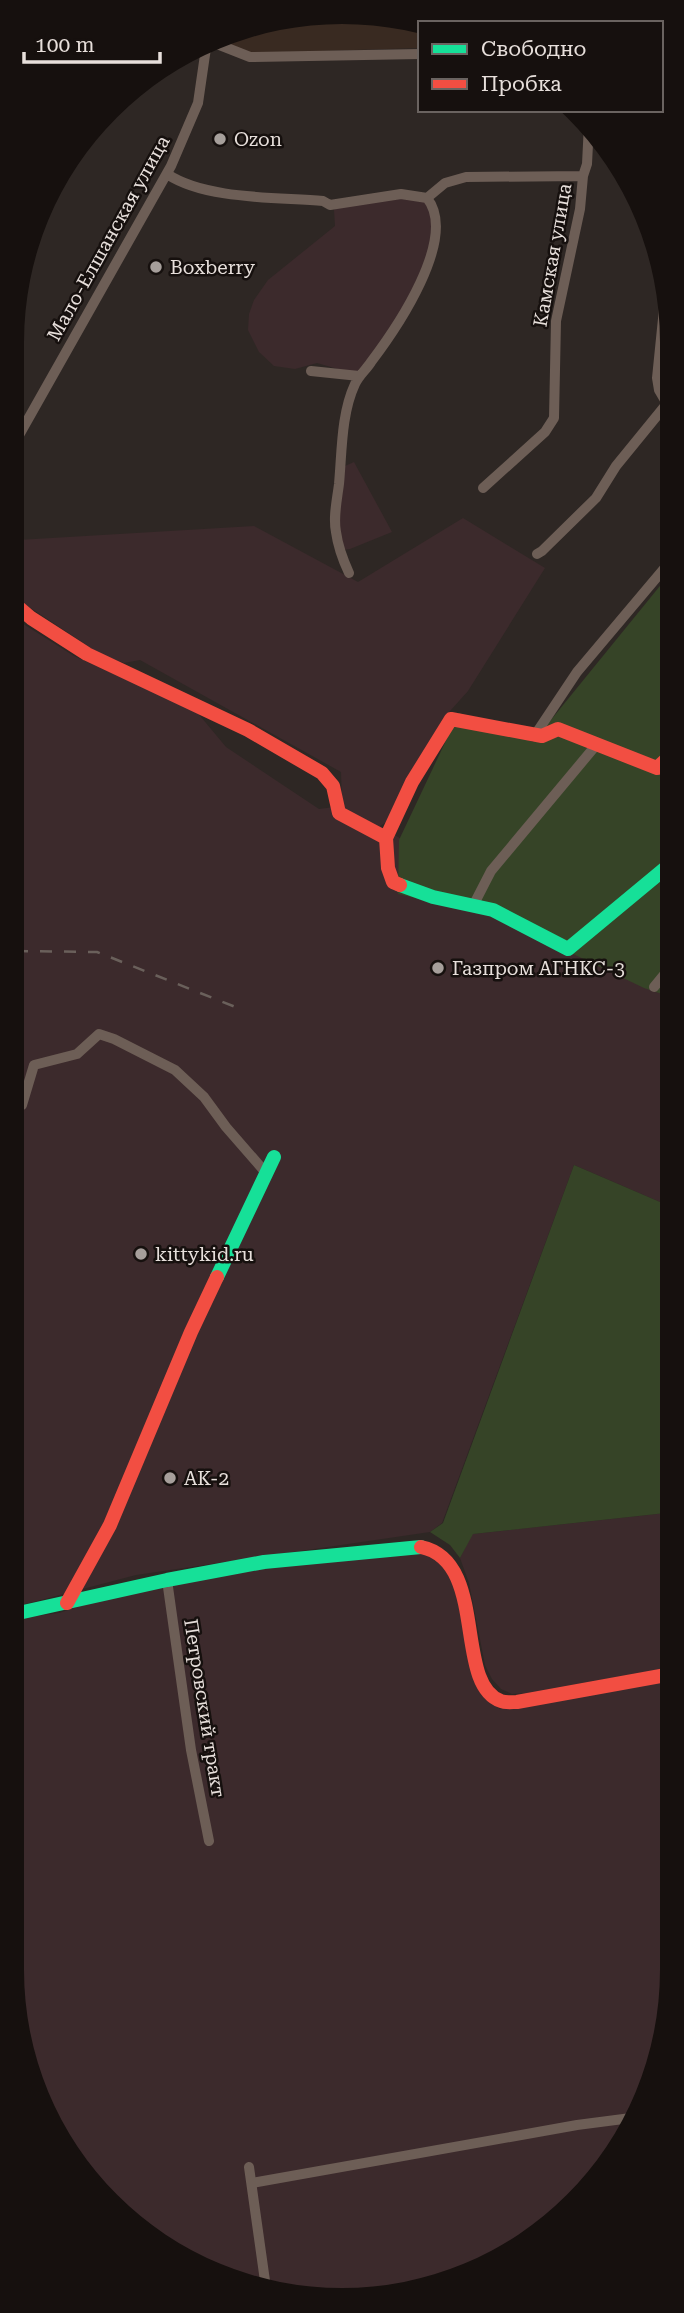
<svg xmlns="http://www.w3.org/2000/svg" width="684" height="2313" viewBox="0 0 684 2313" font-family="'Roboto Serif',serif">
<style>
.built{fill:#392a21}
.industrial{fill:#3c2a2c}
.green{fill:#364427}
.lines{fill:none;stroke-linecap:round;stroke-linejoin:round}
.street{stroke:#6d5e56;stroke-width:10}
.fast{stroke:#16e098;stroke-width:14}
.jam{stroke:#f24e42;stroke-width:14}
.rail{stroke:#6a605b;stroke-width:2.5;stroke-dasharray:12 12;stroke-linecap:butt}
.poi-dot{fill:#a69f9b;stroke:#16100e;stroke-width:2.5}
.labels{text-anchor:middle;stroke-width:5;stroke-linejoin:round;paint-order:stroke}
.poi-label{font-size:19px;fill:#e7dfdb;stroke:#16100e;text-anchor:start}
.street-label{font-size:19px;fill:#e7dfdb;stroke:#16100e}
</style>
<rect width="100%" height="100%" fill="#2e2724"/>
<path class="built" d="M278,19h129l13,5v24l-169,5 -28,-12z"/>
<path class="industrial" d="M401,196l24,4 8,23 -7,43 -21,39 -36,55 -12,12h-9l-31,-9 -22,6 -21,-3 -15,-14 -11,-22 1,-16 5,-14 14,-20 67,-54 -1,-16 4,-4z
M354,462l38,70 -42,17 -8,1 -4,-21 1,-17 6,-46z
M463,518l82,50 -77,123 -26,29 -54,101 -8,5 23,14 96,76 169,79 -1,210 -93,-40 -132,358 -12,9 -294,43 -122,32 3,-987 57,36 122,55 30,36 93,62 23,-3 -1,-34 -201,-112 -16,3 -24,-9 -83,-55 1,-59 236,-14 104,56z
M666,1513v155l-139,25 -15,1 -11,-5 -9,-10 -7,-14 -16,-82 -9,-25 12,-24z
M424,1552l17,10 11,20 41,121 7,6h12l154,-28 -1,355 -49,118 -90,91 -99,45 -128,8 -103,-31 -102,-78 -57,-92 -25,-126 2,-352 45,-6 82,-27 164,-23z"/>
<path class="green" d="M668,576v420l-24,-8 -150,-72 -96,-22 1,-54 60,-127 74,29z
M574,1165l93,40 -1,308 -193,21 -13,24 -10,-13 -20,-13 13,-9z"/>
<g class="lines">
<path class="street" d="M217,44l33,13 170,-3
M167,174c39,26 110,23 156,27l7,4 71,-11 26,4 18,-15 21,-6 117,-1
M666,289l-9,89 2,12 7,12
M311,371l48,5
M18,437l153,-271 27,-63 8,-55
M483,488l62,-56 9,-14 2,-97 24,-112 3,-33 4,-12 2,-40
M537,554l5,-3 54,-53 20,-32 53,-65
M349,573c-6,-13 -11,-26 -13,-41 -3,-15 1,-32 3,-48 3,-32 2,-70 16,-100 4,-9 11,-14 16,-22 25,-33 88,-124 56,-164
M535,735l42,-63 91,-108
M473,906l18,-35 106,-127
M654,987l14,-17
M22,1105l12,-40 43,-11 22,-20 15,5 61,31 29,27 22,30 40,46
M167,1580l24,170 18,91
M249,2167l17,121
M252,2183l325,-58 54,-7"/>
<path class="fast" d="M400,885l33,12 60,13 75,39 100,-83
M217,1277l57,-120
M14,1614l153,-34 97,-18 157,-15"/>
<path class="jam" d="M17,606l14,12 56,36 161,76 74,43 11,13 6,27 47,25
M400,885l-7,-3 -5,-14 -2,-30 26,-56 39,-63 91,17 16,-7 99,39 11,-10
M421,1547c68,14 32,137 80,154 4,2 11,1 16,1l149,-27
M67,1603l43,-78 81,-193 26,-55"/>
<path class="rail" d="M16,951l81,1 146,58"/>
</g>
<g class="poi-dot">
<circle cx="220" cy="139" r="7"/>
<circle cx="156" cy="267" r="7"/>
<circle cx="438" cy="968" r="7"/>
<circle cx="141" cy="1254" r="7"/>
<circle cx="170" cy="1478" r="7"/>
</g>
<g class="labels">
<g class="poi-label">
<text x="234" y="146">Ozon</text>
<text x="170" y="274">Boxberry</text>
<text x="452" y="975">Газпром АГНКС-3</text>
<text x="155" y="1261">kittykid.ru</text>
<text x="184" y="1485">АК-2</text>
</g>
<g class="street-label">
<text transform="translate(108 238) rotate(-61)" y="7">Мало-Елшанская улица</text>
<text transform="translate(552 255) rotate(-80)" y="7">Камская улица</text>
<text transform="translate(205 1708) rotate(81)" y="7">Петровский тракт</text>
</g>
</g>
<path d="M0 0H684V2313H0ZM342 24H342A318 318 0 0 1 660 342V1970A318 318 0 0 1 342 2288H342A318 318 0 0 1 24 1970V342A318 318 0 0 1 342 24Z" fill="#16100e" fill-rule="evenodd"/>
<rect x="418" y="21" width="245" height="91" fill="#16100e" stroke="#6a6360" stroke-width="2"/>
<rect x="432" y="44" width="35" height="10" fill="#16e098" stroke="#6a6360" stroke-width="2"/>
<text x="481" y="56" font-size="21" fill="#e7dfdb">Свободно</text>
<rect x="432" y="79" width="35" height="10" fill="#f24e42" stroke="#6a6360" stroke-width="2"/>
<text x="481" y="91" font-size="21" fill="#e7dfdb">Пробка</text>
<path d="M24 52v10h136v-10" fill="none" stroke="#e7dfdb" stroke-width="3.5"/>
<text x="35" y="52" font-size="21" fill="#e7dfdb" stroke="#16100e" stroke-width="5" paint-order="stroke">100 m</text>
</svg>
